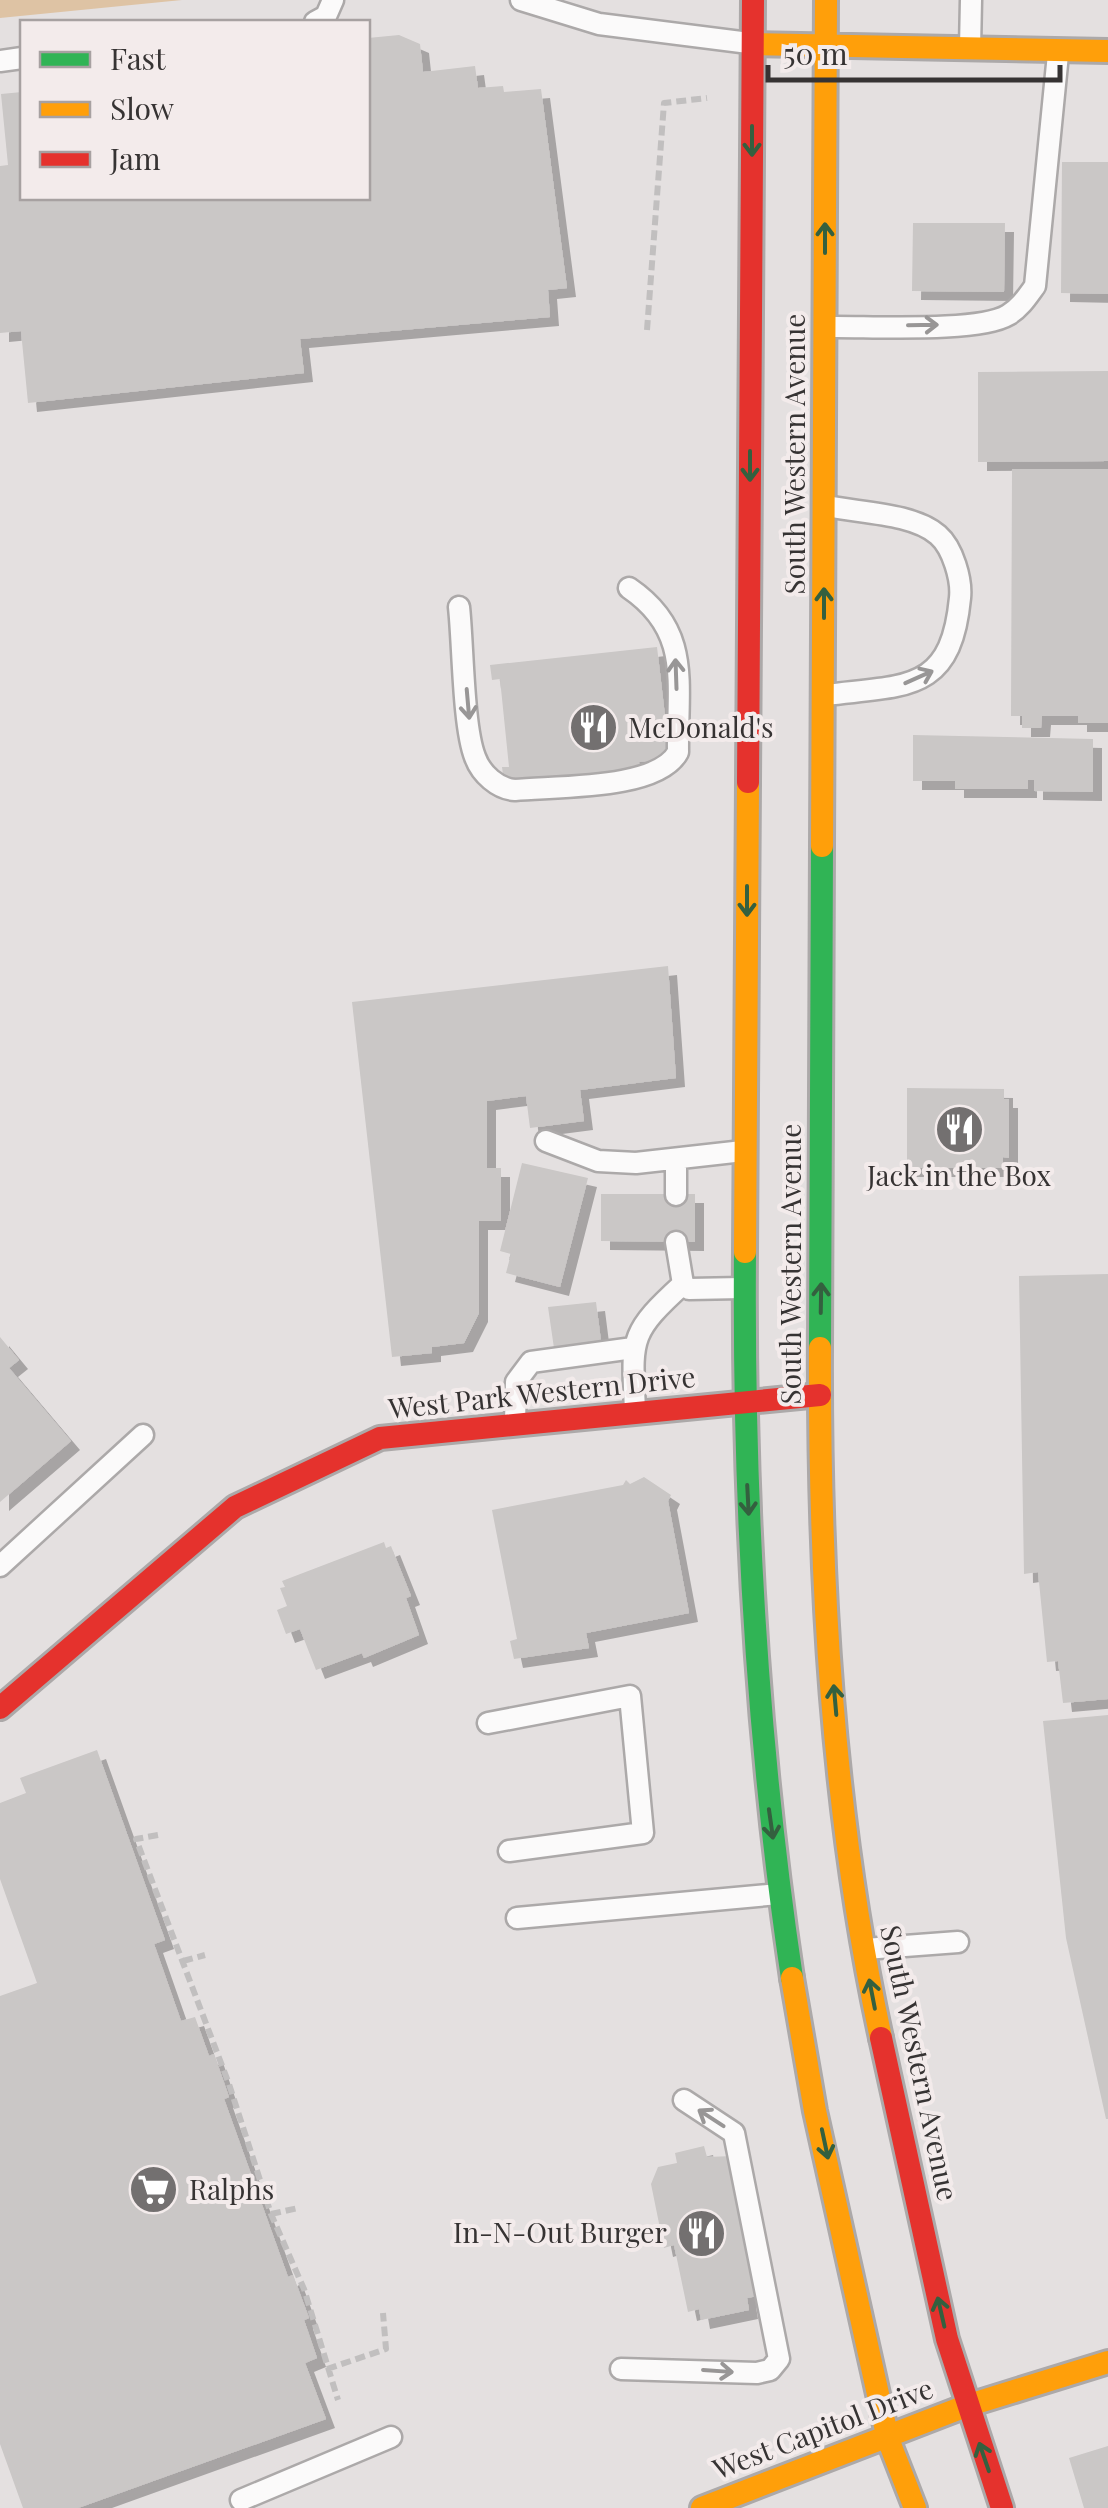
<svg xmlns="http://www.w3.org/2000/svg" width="1108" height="2508" viewBox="0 0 1108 2508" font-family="'Playfair Display',serif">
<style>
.green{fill:#dec3a4}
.building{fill:#cac7c6;filter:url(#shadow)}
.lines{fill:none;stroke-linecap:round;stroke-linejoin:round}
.lane-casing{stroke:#aca9a9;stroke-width:25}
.fast-casing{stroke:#aca9a9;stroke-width:28}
.slow-casing{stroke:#aca9a9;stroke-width:28}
.jam-casing{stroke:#aca9a9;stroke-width:28}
.path{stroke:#c1bfbf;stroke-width:6;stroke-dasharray:10 5;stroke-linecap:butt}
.lane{stroke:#fbfafa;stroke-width:20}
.fast{stroke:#30b455;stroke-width:22}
.slow{stroke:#ff9f0a;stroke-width:22}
.jam{stroke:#e5322d;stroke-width:22}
.oneway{stroke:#34603f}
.oneway2{stroke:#989696}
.labels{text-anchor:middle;stroke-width:8;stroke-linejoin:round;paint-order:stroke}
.street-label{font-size:28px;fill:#363333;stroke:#f3ebeb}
.poi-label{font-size:28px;fill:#363333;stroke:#f3ebeb;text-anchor:start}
</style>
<defs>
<filter id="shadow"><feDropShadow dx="9" dy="9" stdDeviation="0" flood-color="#0004"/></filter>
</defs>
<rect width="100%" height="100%" fill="#e4e0e0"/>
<path class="green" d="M0,0h182l-182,18z"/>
<path class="building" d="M399,35l21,9 3,28 52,-6 3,22 25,-2 1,6 37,-3 26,199 -19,2 2,27 -250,22 4,34 -276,30 -7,-72 -21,2v-167l8,-1 -7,-71 21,-2v106h346v-160z
M1062,162h46v132l-47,-1z
M913,223h92l-1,69 -92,-1z
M1108,371v90l-130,1v-90z
M1012,469h96v254h-30v-7h-36l-1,12h-19v-12h-11z
M657,647l13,112 -31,3 2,11 -94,10v-5l-43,4 -2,-15h7l-9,-88 -8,1 -2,-15z
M913,735l180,4v53l-59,-1v-11h-6v9h-73v-8h-42z
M668,966l8,112 -96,12 4,31 -54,7 -4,-32 -39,5v67h14v53h-22v92l-15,30 -32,4v6l-40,4 -40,-355z
M907,1088l97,1v10h5v59l-6,-1v11h-96z
M522,1163l66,15 -28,109 -54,-14 5,-19 -11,-3z
M601,1194h94v48l-94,-1z
M1108,1274v425l-45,4 -5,-42 -11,1 -9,-90 -14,2 -5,-298z
M596,1302l6,47 -47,6 -7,-48z
M0,1337l19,23 -10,8 62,73 -71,61z
M644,1477l27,18 -3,6 21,112 -103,20 3,15 -75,11 -4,-18 7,-2 -25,-129 131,-25 3,-5 4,4z
M384,1542l2,6 5,-2 20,50 -5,2 13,37 -55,23 -2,-5 -46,17 -16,-41 -14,5 -9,-24 10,-4 -7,-18 5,-1 -3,-6z
M1108,1715v404h-2l-40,-181 -23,-217z
M97,1750l68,190 -11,4 27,77 14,-4 14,39 5,-2 15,43 -5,2 64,178 5,-2 16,43 -5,2 13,38 -12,5 21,56 -248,89h-55l-23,-64v-448l37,-13 -37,-104v-76l26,-10 -6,-15z
M704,2146l3,11 26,-1 19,65 -10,2 4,21 22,50 -21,4 2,12 -48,10 -2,-11 -11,3 -14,-67 -10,3 -13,-64 7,-17 19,-4 -2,-10z
M1108,2446v62h-24l-15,-50z"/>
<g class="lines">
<defs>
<path id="lane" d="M521,0l78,24 150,19
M315,22l11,-6 7,-16
M970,48l1,-48
M0,61l22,-3
M827,327c40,-1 151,6 181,-12 12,-7 19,-18 27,-29l23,-232
M459,607c4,36 4,120 16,150 6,17 23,32 40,33 41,-4 143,0 163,-38 -1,-69 14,-121 -49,-164
M826,695c80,-10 125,-2 134,-97 2,-18 -7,-50 -22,-63 -25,-22 -79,-22 -111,-29
M546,1141l52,20 38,2 107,-12
M676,1195v-36
M676,1242l7,42 6,5 53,-1
M635,1411c-3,-72 -7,-77 48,-127
M515,1422l1,-40 15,-20 102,-14
M0,1566l143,-131
M488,1723l142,-27 13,137 -134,18
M517,1918l262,-24
M865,1949l93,-7
M621,2369l136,4 13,-3 9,-11 -45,-226 -50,-33
M241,2500l150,-63"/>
<path id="fast" d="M745,1252c-2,243 11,486 47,726
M820,1348l2,-502"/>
<path id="slow" d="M753,44l355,7
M822,846l4,-846
M745,1252l3,-470
M820,1348c-1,229 12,466 61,690
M792,1978l23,133 73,328 27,69
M702,2508l264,-102 142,-44"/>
<path id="jam" d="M748,782l5,-782
M0,1708l235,-201 145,-69 440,-43
M881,2038l66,301 55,169"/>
</defs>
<use href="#lane" class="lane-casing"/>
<use href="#fast" class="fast-casing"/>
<use href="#slow" class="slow-casing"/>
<use href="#jam" class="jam-casing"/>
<path class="path" d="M647,330l17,-227 43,-5
M158,1835l-22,4 93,245 42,130 33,75 34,111
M183,1961l22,-6
M271,2214l27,-6
M327,2369l59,-20 -3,-36"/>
<use href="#lane" class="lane"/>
<use href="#fast" class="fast"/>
<use href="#slow" class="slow"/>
<use href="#jam" class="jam"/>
</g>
<defs><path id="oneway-shaft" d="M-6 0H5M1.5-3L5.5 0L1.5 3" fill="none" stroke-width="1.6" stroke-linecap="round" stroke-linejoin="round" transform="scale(2.5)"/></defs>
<g class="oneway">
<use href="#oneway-shaft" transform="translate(752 141) rotate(90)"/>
<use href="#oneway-shaft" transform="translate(825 238) rotate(-90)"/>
<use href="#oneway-shaft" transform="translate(750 466) rotate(90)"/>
<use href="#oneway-shaft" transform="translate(824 603) rotate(-90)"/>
<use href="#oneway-shaft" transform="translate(747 901) rotate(90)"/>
<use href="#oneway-shaft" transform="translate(821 1298) rotate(-89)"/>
<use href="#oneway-shaft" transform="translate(748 1500) rotate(87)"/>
<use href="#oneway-shaft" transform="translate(835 1700) rotate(-95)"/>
<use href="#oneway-shaft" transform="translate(771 1824) rotate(82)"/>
<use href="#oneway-shaft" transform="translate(872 1994) rotate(-101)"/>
<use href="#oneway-shaft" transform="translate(825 2144) rotate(78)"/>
<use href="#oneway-shaft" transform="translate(941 2312) rotate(-103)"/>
<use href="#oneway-shaft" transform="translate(984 2457) rotate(-109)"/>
</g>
<g class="oneway2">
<use href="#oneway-shaft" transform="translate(923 325) rotate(-1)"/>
<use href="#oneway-shaft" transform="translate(676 674) rotate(-92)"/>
<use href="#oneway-shaft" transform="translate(919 677) rotate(-24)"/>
<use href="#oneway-shaft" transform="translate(468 704) rotate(85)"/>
<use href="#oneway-shaft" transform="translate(711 2118) rotate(-147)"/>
<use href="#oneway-shaft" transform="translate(718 2371) rotate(4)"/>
</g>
<defs>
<symbol id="restaurant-disc" viewBox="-11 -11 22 22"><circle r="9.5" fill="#737070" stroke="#f3ebeb"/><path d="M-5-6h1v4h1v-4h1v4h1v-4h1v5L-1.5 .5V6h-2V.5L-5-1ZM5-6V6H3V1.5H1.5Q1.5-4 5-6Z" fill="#fff"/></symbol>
<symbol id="supermarket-disc" viewBox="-11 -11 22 22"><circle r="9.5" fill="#737070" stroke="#f3ebeb"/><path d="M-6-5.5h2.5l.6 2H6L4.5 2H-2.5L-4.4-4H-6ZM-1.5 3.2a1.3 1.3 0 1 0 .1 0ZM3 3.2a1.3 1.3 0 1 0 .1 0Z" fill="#fff"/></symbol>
</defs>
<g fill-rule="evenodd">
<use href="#restaurant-disc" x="566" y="700" width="55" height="55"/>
<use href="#restaurant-disc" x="932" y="1102" width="55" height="55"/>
<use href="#supermarket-disc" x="126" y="2162" width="55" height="55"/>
<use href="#restaurant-disc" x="674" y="2206" width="55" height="55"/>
</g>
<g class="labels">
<g class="street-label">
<text transform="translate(795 454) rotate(-90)" y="10">South Western Avenue</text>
<text transform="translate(791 1264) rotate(-90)" y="10">South Western Avenue</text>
<text transform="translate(542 1393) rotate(-6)" y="10">West Park Western Drive</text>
<text transform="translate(919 2063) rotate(78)" y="10">South Western Avenue</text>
<text transform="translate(823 2429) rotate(-21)" y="10">West Capitol Drive</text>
</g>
<g class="poi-label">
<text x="628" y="738">McDonald's</text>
<text x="959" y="1186" text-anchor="middle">Jack in the Box</text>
<text x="189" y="2200">Ralphs</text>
<text x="667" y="2243" text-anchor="end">In-N-Out Burger</text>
</g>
</g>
<rect x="20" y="20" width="350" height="180" fill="#f3ebeb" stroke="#a7a1a1" stroke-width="2.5"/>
<rect x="40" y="52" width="50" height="15" fill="#30b455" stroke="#a7a1a1" stroke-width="2.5"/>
<text x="110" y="70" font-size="30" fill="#363333">Fast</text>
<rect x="40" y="102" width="50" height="15" fill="#ff9f0a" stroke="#a7a1a1" stroke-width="2.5"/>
<text x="110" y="120" font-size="30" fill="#363333">Slow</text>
<rect x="40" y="152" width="50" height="15" fill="#e5322d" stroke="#a7a1a1" stroke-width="2.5"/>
<text x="110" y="170" font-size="30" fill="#363333">Jam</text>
<path d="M768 65v15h292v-15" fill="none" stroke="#363333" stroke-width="5"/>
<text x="783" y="65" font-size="30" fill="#363333" stroke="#f3ebeb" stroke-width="8" paint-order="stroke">50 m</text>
</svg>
